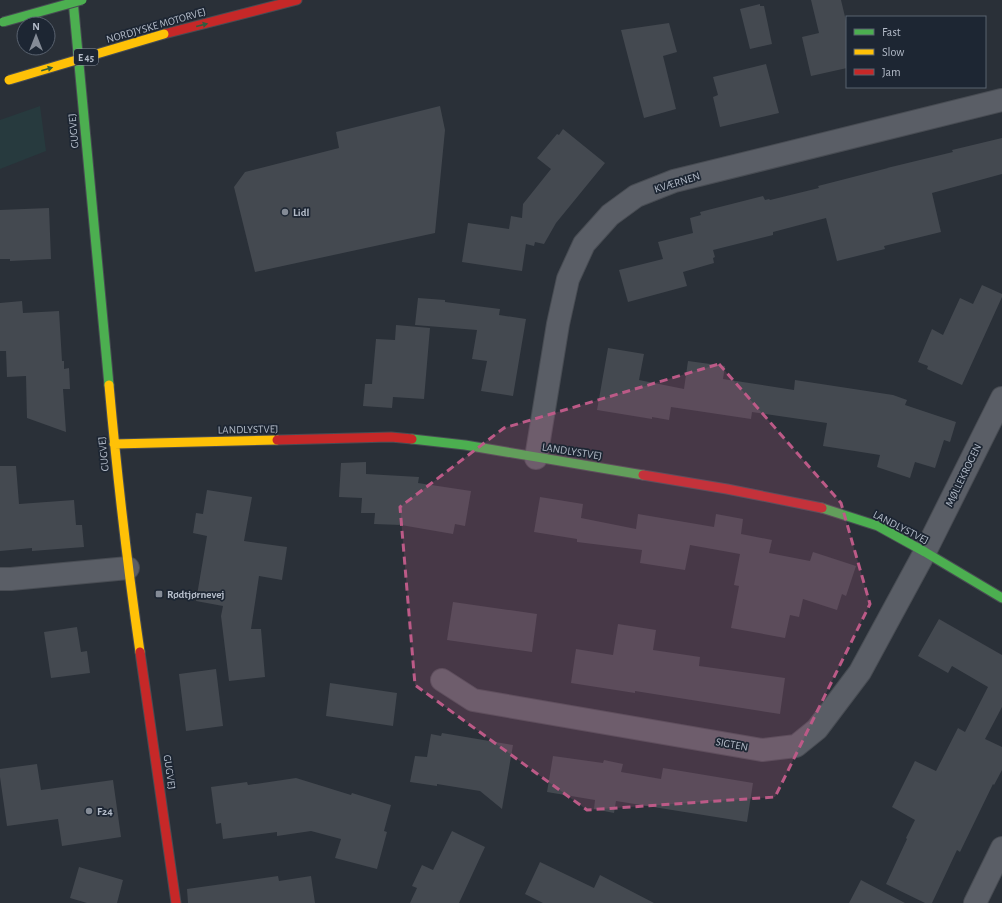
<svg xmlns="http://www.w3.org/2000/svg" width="1002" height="903" viewBox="0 0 1002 903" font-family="'Alegreya Sans',sans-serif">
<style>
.green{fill:#273a3e}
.building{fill:#444950}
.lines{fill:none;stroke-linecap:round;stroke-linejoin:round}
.street-casing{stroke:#484c53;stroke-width:24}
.fast-casing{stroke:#484c53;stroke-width:11}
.slow-casing{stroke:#484c53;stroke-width:11}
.jam-casing{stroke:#484c53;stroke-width:11}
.street{stroke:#5a5e66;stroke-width:22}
.fast{stroke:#4caf50;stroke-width:9}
.slow{stroke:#ffc107;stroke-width:9}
.jam{stroke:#c62828;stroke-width:9}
.fast-bridge-casing{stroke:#474c53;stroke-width:11;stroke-linecap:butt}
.slow-bridge-casing{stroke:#474c53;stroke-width:11;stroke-linecap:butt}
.fast-bridge{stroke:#4caf50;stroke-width:9}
.slow-bridge{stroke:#ffc107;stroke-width:9}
.oneway{fill:#305d3f}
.marked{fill:#bc5a87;fill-opacity:0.2;stroke:#bc5a87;stroke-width:3;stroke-dasharray:8 5;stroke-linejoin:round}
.poi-dot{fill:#848b96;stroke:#1d2633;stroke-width:1.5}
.labels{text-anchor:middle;stroke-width:3.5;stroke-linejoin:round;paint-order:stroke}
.shield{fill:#1d2633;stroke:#878f9c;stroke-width:1}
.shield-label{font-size:10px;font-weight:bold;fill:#b4bcc9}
.street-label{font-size:11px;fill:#b4bcc9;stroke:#1d2633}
.poi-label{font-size:11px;font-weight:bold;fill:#b4bcc9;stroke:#1d2633;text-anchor:start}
</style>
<rect width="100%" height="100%" fill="#2a3038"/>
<path class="green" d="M40,106l6,45 -46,18v-49z"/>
<path class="building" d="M811,0h30l6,25v43l-36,8 -9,-39 17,-4z
M760,4v2h4l8,38 -22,5 -10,-40z
M669,23l8,29 -14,4 13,53 -32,9 -23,-88z
M766,64l13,49 -59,14 -7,-30 5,-2 -5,-18z
M440,106l5,24 -10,103 -180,39 -21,-85 11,-15 94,-24 -3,-16z
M563,129l42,34 -49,60 -12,21 -9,-2 -1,4 -8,-2 -4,27 -60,-9 6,-39 41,6 2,-13 11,2 1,-14 28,-35 -14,-11 20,-24 2,1z
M1002,138v36l-70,19 9,39 -57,14 1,3 -48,12 -11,-43 -53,14v3l-60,15 2,7 -2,1 1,5 -31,9 4,14 -59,16 -9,-32 44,-11 -5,-17 35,-9 -3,-15 11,-3 -1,-3 63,-16 2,4 4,-1 1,1 49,-12 -1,-2 70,-18h-1l66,-16 -1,-2z
M49,208l2,51 -41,2v-2h-10v-49z
M982,285l20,9v3l-40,88 -35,-16 1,-3 -10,-4 14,-33 11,6 17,-37 13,6z
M418,298l27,2v2l55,7 -1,6 27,4 -13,77 -32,-5 6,-30 -15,-2 5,-29 -62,-5z
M22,301l1,12 36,-2 3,50h2v8l5,-1 1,21h-7l3,43 -39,-14 -1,-42 -19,1 -1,-26h-6v-48z
M396,325l34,3 -6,71 -31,-2 -1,11 -29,-2 2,-22h7l4,-45 19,1z
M608,348l36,6 -5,26 45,9 4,-28 37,5 -2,13 71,11 1,-10 98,15 14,5 -2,5 51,17 -6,20 -6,-2 -9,28 -20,-6 -5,16 -33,-11 3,-12 -57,-9 4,-23 -75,-11 -1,7 -80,-12 -2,13 -17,-3v2l-55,-9z
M366,462v12l53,3 -1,6 53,8 -6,35 -10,-2 -2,10 -52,-9 -27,-1 1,-11h-14l1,-15 -23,-1 2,-34z
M0,466h16l3,38 55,-4 2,25h6l2,22 -52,4v-3l-32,3z
M207,490l45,7 -8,44 43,6 -5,33 -23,-4 -8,53h10l4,48 -36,4 -8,-65 2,-10 -27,-5 11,-65 -14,-3 3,-20 7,1z
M540,497l43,7 -2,14 55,11 2,-15 76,13 2,-13 27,5 -2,15 31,6 -3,13 41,8 3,-9 43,14 -10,30 -4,-2 -5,16 -34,-11 -4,18 -9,-2 -5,23 -54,-10 8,-42 -5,-1 6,-31 -50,-9 -5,25 -45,-7 2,-13 -65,-8v-3l-43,-7z
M453,602l84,12 -5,38 -85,-12z
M939,619l63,36v52l-17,32 17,8v23l-8,15 -1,-1 -33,68 -3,-2 -25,53h-7l-39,-19 21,-45 -1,-1 9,-18 -23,-13 23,-46 21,10 22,-43 7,4 23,-45 -36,-21 -4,7 -30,-17z
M618,624l38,6 -3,20 47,7 -1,9 86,12 -5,36 -145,-23v2l-64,-10 5,-34 37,6z
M77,627l4,25 6,-1 3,22 -39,5 -7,-46z
M216,669l7,57 -37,5 -7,-57z
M330,683l67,10 -4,33 -67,-10z
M442,733l71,12 -11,64 -22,-18 -43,-7v2l-27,-4 5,-26 12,1 4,-23 10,2z
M553,756l50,7 1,-3 19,4 -2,8 40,7 2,-11 90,15 -6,39 -131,-21 -2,12 -20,-4 1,-9 -48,-8z
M37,764l4,26 72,-10 8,57 -59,9 -4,-27 -51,7 -7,-49v-8z
M296,778l55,17 1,-2 39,12 -7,26 3,1 -10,37 -42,-11 6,-19 -30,-8 -34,5v-4l-54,7 -2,-16 -5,1 -5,-37 36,-5 1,3z
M452,831l33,16 -26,56h-49l7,-15 -5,-2 10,-21 11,5z
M540,862l54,26 6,-13 54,28h-111l-18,-9z
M79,867l44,13 -6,23h-30l-17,-5z
M278,876l1,5 32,-5 4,27h-127l-1,-14z
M861,880l44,23h-56z"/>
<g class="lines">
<defs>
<path id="street" d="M536,458l22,-134 10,-45 16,-35 26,-29 26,-19 38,-15 328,-81
M0,579h11l117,-11
M442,680l31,20 289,50 34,-4 21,-17 43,-57 65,-120 77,-154
M975,903l27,-55"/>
<path id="fast" d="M73,0l36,385
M412,439l53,6 178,30
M822,508l56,18 47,26 77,46"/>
<path id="slow" d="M109,385c8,89 18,178 31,267
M114,444l163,-4"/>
<path id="jam" d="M164,34l133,-34
M277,440l114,-3 21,2
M643,475l84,14 95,19
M140,652l36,251"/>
</defs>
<use href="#street" class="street-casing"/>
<use href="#fast" class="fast-casing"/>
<use href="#slow" class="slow-casing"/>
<use href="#jam" class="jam-casing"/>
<use href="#street" class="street"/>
<use href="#fast" class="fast"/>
<use href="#slow" class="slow"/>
<use href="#jam" class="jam"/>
<defs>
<path id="fast-bridge" d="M3,22l79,-22"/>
<path id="slow-bridge" d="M9,80l155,-46"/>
</defs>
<use href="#fast-bridge" class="fast-bridge-casing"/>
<use href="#slow-bridge" class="slow-bridge-casing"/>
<use href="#fast-bridge" class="fast-bridge"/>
<use href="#slow-bridge" class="slow-bridge"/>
</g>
<defs><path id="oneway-solid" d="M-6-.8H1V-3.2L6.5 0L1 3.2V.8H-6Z"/></defs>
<g class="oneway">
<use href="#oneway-solid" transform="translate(202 25) rotate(-14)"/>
<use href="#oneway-solid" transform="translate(47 69) rotate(-16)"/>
</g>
<path class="marked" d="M719,364l122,139 29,101 -95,193 -188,13 -172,-125 -15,-178 104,-79z"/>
<g class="poi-dot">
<circle cx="285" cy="212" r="4"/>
<rect x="155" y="590" width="8" height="8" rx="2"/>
<circle cx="89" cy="811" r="4"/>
</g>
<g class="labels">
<rect class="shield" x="74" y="49" width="24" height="16" rx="3"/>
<g class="shield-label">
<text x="86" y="61">E 45</text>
</g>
<g class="street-label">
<text transform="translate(156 25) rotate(-16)" y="4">NORDJYSKE MOTORVEJ</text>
<text transform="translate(73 131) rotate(-95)" y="4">GUGVEJ</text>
<text transform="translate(677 182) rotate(-17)" y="4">KVÆRNEN</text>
<text transform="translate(248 429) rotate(-1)" y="4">LANDLYSTVEJ</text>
<text transform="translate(572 451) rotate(9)" y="4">LANDLYSTVEJ</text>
<text transform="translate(103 454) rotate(-96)" y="4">GUGVEJ</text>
<text transform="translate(963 475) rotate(-64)" y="4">MØLLEKROGEN</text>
<text transform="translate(901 527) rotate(27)" y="4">LANDLYSTVEJ</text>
<text transform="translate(732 744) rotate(10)" y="4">SIGTEN</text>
<text transform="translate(170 772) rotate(82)" y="4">GUGVEJ</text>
</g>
<g class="poi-label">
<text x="293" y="216">Lidl</text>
<text x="167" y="598">Rødtjørnevej</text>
<text x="97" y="815">F24</text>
</g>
</g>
<rect x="846" y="16" width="140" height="72" fill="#1d2633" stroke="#59626f"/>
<rect x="854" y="29" width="20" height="6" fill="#4caf50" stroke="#59626f"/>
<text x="882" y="36" font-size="12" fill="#b4bcc9">Fast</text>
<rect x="854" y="49" width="20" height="6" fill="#ffc107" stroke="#59626f"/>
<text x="882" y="56" font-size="12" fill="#b4bcc9">Slow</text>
<rect x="854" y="69" width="20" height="6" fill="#c62828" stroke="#59626f"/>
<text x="882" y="76" font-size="12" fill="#b4bcc9">Jam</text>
<g transform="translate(36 36)"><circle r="19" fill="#1d2633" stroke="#59626f"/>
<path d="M0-3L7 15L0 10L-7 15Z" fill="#848b96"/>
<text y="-6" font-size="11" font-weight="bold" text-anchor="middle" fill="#b4bcc9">N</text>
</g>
</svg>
